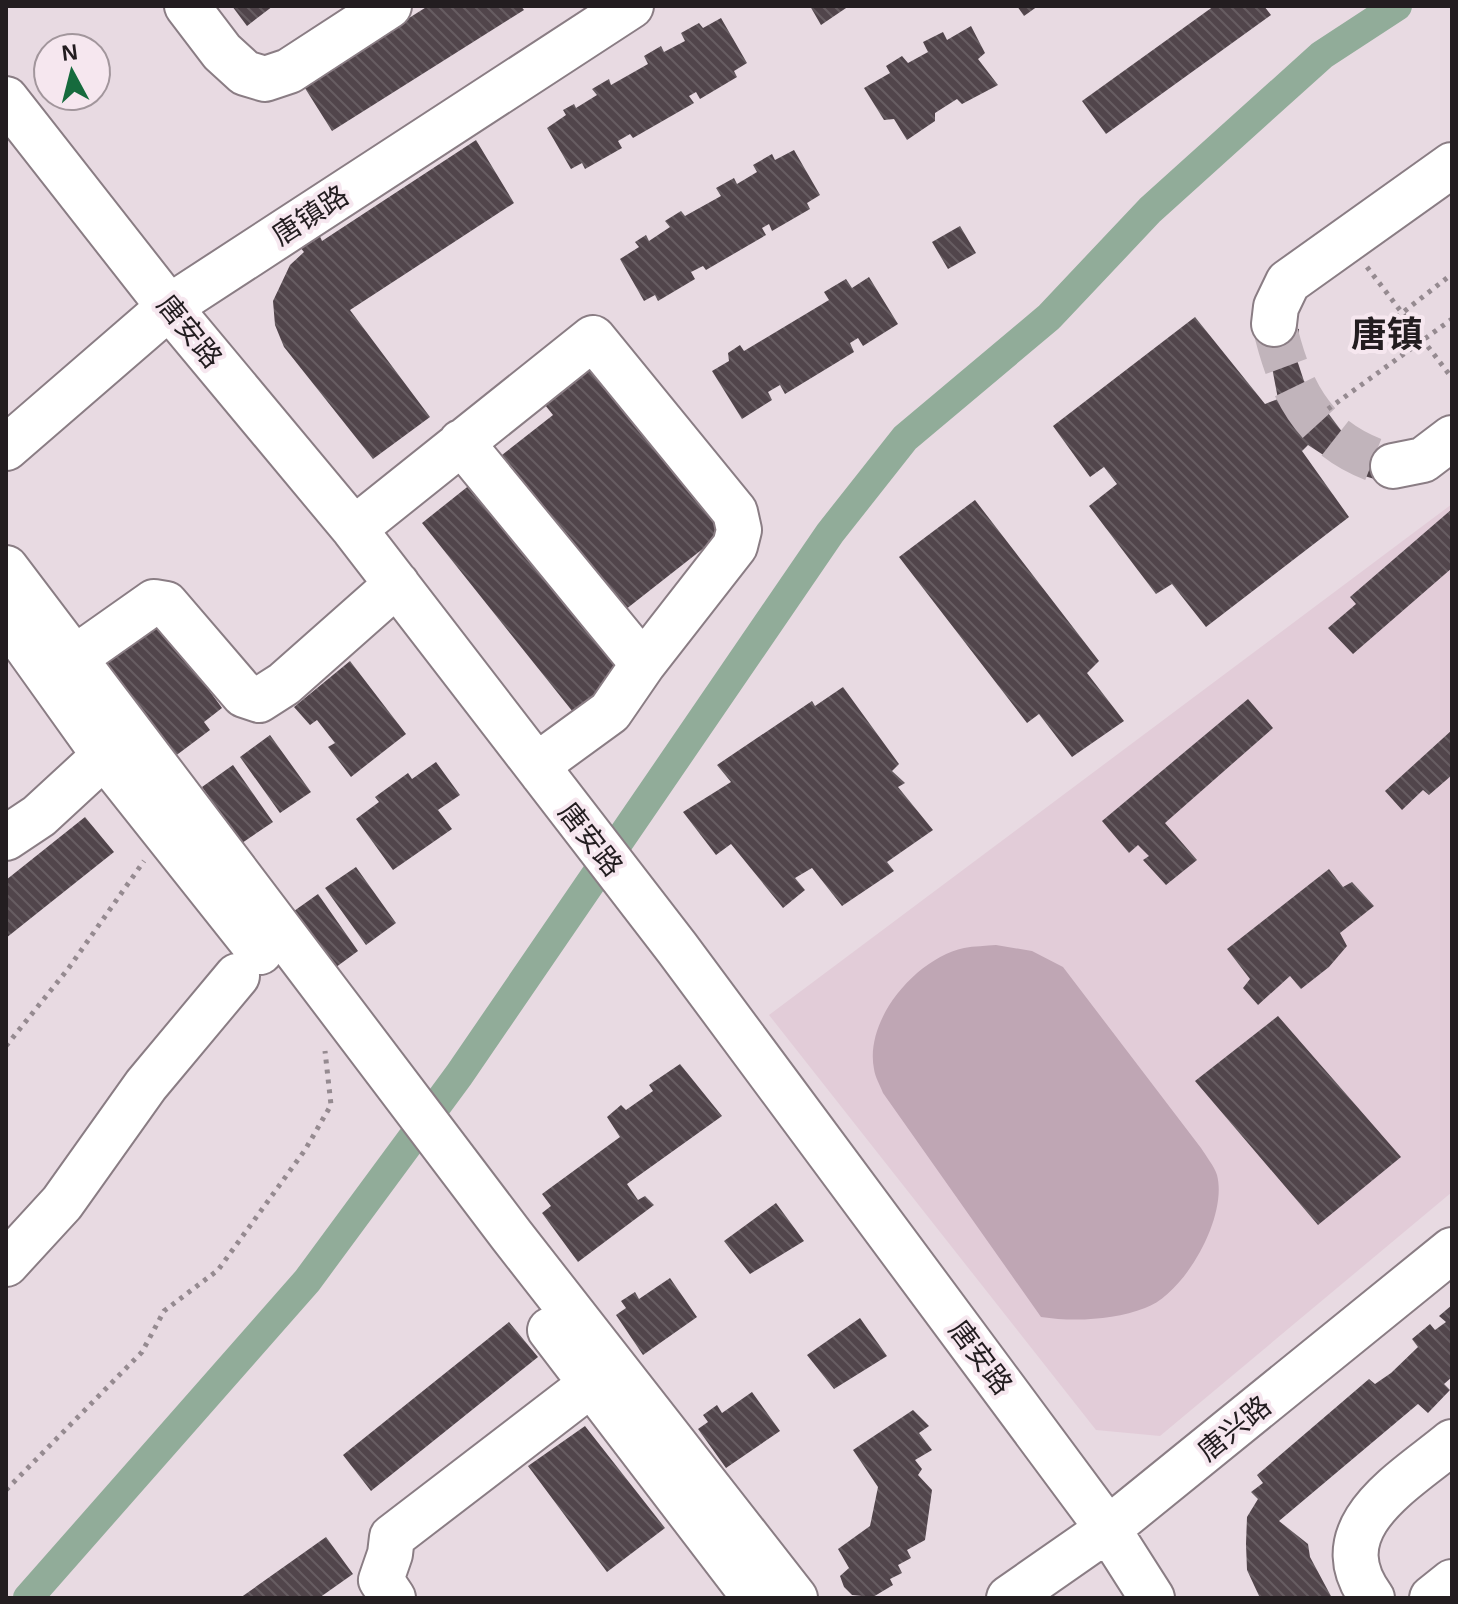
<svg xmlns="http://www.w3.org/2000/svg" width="1458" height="1604" viewBox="0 0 1458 1604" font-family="Helvetica,'Noto Sans SC',sans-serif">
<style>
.built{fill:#e2ccd8}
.pitch{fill:#bfa6b4}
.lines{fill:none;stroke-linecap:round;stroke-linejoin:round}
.canal{stroke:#91ac99;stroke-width:30}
.building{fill:url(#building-back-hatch)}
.minor-tunnel{stroke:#c1b4bb;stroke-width:44;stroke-dasharray:44 22;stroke-linecap:butt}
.minor-casing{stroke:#8a7d84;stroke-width:48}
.path{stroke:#958a90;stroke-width:5;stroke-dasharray:4 6;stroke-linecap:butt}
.minor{stroke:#fff;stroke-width:44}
.labels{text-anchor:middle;stroke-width:8;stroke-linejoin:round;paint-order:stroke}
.street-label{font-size:28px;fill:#231d20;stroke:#f6e7ef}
.district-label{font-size:36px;font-weight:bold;fill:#231d20;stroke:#f6e7ef}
</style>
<defs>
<pattern id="building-back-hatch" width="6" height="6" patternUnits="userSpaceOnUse" patternTransform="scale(2)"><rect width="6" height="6" fill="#51454b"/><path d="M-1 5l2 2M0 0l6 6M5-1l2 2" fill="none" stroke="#675d62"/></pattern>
</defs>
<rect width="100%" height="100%" fill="#e8dae2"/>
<path class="built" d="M1452,504v688l-292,244 -64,-6 -327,-415z"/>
<path class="pitch" d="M996,945l36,6 31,16 138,181c5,8 13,18 16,27 11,41 -32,119 -72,133 -31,12 -71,14 -104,9l-158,-224c-3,-8 -8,-16 -9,-24 -10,-50 43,-111 90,-121 10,-2 22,-2 32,-3z"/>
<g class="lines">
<path class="canal" d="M28,1598l279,-317 152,-206 371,-542 75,-95 144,-121 101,-107 172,-155 75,-49"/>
</g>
<path class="building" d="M232,6h41l-26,20z
M428,6h93l3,4 -192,121 -29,-46z
M810,6h39l-28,19z
M1017,6h21l-14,10z
M1214,6h50l7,9 -165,119 -24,-33z
M721,18l26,45 -13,8 3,6 -37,22 -4,-7 -7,4 5,7 -61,35 -3,-4 -12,7 4,7 -37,21 -3,-6 -11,6 -24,-41 19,-13 -3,-5 11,-6 2,4 21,-13 -5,-6 17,-10 2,6 37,-21 -4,-8 17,-10 3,6 21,-11 -4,-8 18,-10 4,5z
M971,26l14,27 -7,6 20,26 -36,19 -5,-5 -22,14v8l-28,19 -13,-21 -10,1 -20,-32 26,-15 -4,-7 16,-10 6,7 20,-11 -5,-10 20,-10 4,8z
M476,140l38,63 -164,107 80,107 -57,42 -89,-112 -9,-22 -2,-24 17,-36 14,-13 -5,-6 20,-12 3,7z
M794,150l26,45 -13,8 3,6 -38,22 -3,-7 -7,4 4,7 -60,35 -3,-4 -12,6 4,7 -37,22 -3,-6 -11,6 -24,-42 19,-12 -4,-5 11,-7 3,6 21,-14 -5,-6 16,-10 4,5 36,-20 -5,-8 18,-10 3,6 20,-12 -4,-7 19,-11 3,6z
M960,226l16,27 -28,16 -16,-27z
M869,277l29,47 -35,22 -5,-8 -8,5 4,9 -69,42 -5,-9 -12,7 4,8 -30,19 -30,-48 17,-10 -1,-8 12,-8 4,6 85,-51 -5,-8 22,-13 6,9z
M1195,317l70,87 13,-5 -11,-58 7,-17 25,5 -3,28 8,24 42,56 24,11 24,3 -3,33 -43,-13 -40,-26 -6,6 47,66 -143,110 -34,-43 -16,10 -67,-88 28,-22 -13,-17 -14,10 -37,-51z
M595,358l128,175 -107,84 -123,-155 60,-47 -12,-15z
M471,484l155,194 -49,39 -155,-194z
M975,500l124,161 -12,12 37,48 -52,36 -33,-43 -12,9 -128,-166z
M1452,509v59l-99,86 -25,-26 28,-24 -6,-7z
M158,623l53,53 -8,6 19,26 -18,14 6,8 -36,27 -71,-93z
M350,661l56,73 -55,43 -23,-30 7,-4 -18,-23 -7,5 -16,-18z
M843,687l56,77 -7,7 13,12 -7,4 35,43 -46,32 7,9 -52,35 -30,-38 -17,10 10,12 -22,18 -52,-64 -15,11 -33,-43 48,-30 -14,-17 95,-64 3,5z
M1248,699l25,29 -108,95 32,37 -31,25 -23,-25 6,-4 -11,-11 -9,8 -27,-32z
M1452,730v45l-23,20 -6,-5 -21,20 -17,-19z
M270,735l41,57 -31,21 -40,-56z
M436,762l24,33 -22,15 14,19 -59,41 -37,-51 23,-17 -4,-5 33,-24 4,6z
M233,765l40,57 -31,21 -40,-56z
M85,817l29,35 -108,86v-58z
M356,867l40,56 -30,22 -41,-57z
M1329,869l14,18 9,-5 22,24 -34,27 7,13 -18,21 -28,22 -11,-13 -32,29 -15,-17 7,-9 -23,-30z
M318,894l40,57 -30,22 -41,-57z
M1278,1016l123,141 -83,68 -123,-144z
M680,1064l42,52 -95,68 11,16 7,-4 9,9 -76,57 -36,-49 9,-7 -9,-12 78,-57 -13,-20 14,-12 5,5 27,-19 -4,-6z
M776,1203l28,38 -54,33 -26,-33z
M670,1278l27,39 -54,38 -27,-40 10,-7 -5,-7 14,-9 4,7z
M1452,1305v72l-8,7 6,6 -22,23 -10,-9 -139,117 29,23 2,13 22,41h-72l-13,-28 -1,-26 1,-27 11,-18 -7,-7 12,-9 -6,-8 112,-96 6,5 16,-11 27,-26 -6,-8 18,-15 5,6 11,-8 -7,-6z
M860,1318l27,38 -53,33 -27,-34z
M509,1322l29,35 -167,134 -28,-36z
M752,1392l28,39 -54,37 -28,-39 10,-7 -5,-7 14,-10 5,8z
M913,1410l16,16 -10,7 13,17 -17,10 7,9 -4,6 14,15 -7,50 -18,10 4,8 -13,7 4,8 -12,6 3,6 -20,12 -21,-2 -8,-8 -4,-11 9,-8 -11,-19 32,-23 8,-39 -25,-37z
M585,1426l80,102 -58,44 -79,-106z
M326,1537l27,37 -34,24h-79z"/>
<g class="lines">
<path class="minor-tunnel" d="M1274,324c17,73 44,121 119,142"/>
<defs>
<path id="minor" d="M187,6l35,46 23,21 20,6 24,-8 100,-65
M6,99l163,208 185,222 323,419 431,581 44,69
M1274,324l2,-17 12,-25 164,-117
M6,448l163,-141 462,-301
M1393,466l30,-6 29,-22
M354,529l239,-191 142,174 4,18 -4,16 -92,118 -182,-222
M6,568l506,668 283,362
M6,618l103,144 151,190
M76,657l78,-55 12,2 78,91 15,5 25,-16 113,-100
M542,773l9,-18 59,-43 33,-48
M6,838l33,-22 65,-60
M6,1264l56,-61 84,-118 91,-109
M550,1330l205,268
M393,1598l-12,-18 9,-26 2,-17 198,-152
M1009,1598l99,-69 344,-279
M1372,1598c-52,-70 32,-116 80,-156
M1432,1598l20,-16"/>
</defs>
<use href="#minor" class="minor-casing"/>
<path class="path" d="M1367,267l85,111
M1365,342l87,-68
M1328,409l124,-90
M6,1046l62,-77 76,-108
M6,1490l136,-138 22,-41 54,-41 87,-120 26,-45 -6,-54"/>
<use href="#minor" class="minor"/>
</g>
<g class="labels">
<g class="street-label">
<text transform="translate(310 215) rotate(-33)" y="10">唐镇路</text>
<text transform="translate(190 331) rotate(51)" y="10">唐安路</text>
<text transform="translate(591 839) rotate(52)" y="10">唐安路</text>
<text transform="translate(981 1357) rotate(53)" y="10">唐安路</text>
<text transform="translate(1234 1428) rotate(-39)" y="10">唐兴路</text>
</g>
<g class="district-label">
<text x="1387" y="347">唐镇</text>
</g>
</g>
<rect width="1458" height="1604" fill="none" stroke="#231d20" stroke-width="16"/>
<g transform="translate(72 72) rotate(353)"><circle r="38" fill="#f6e7ef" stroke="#a2969c" stroke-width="2"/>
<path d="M0-6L14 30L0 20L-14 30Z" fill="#166b3d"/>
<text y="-12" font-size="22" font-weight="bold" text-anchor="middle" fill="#231d20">N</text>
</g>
</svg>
